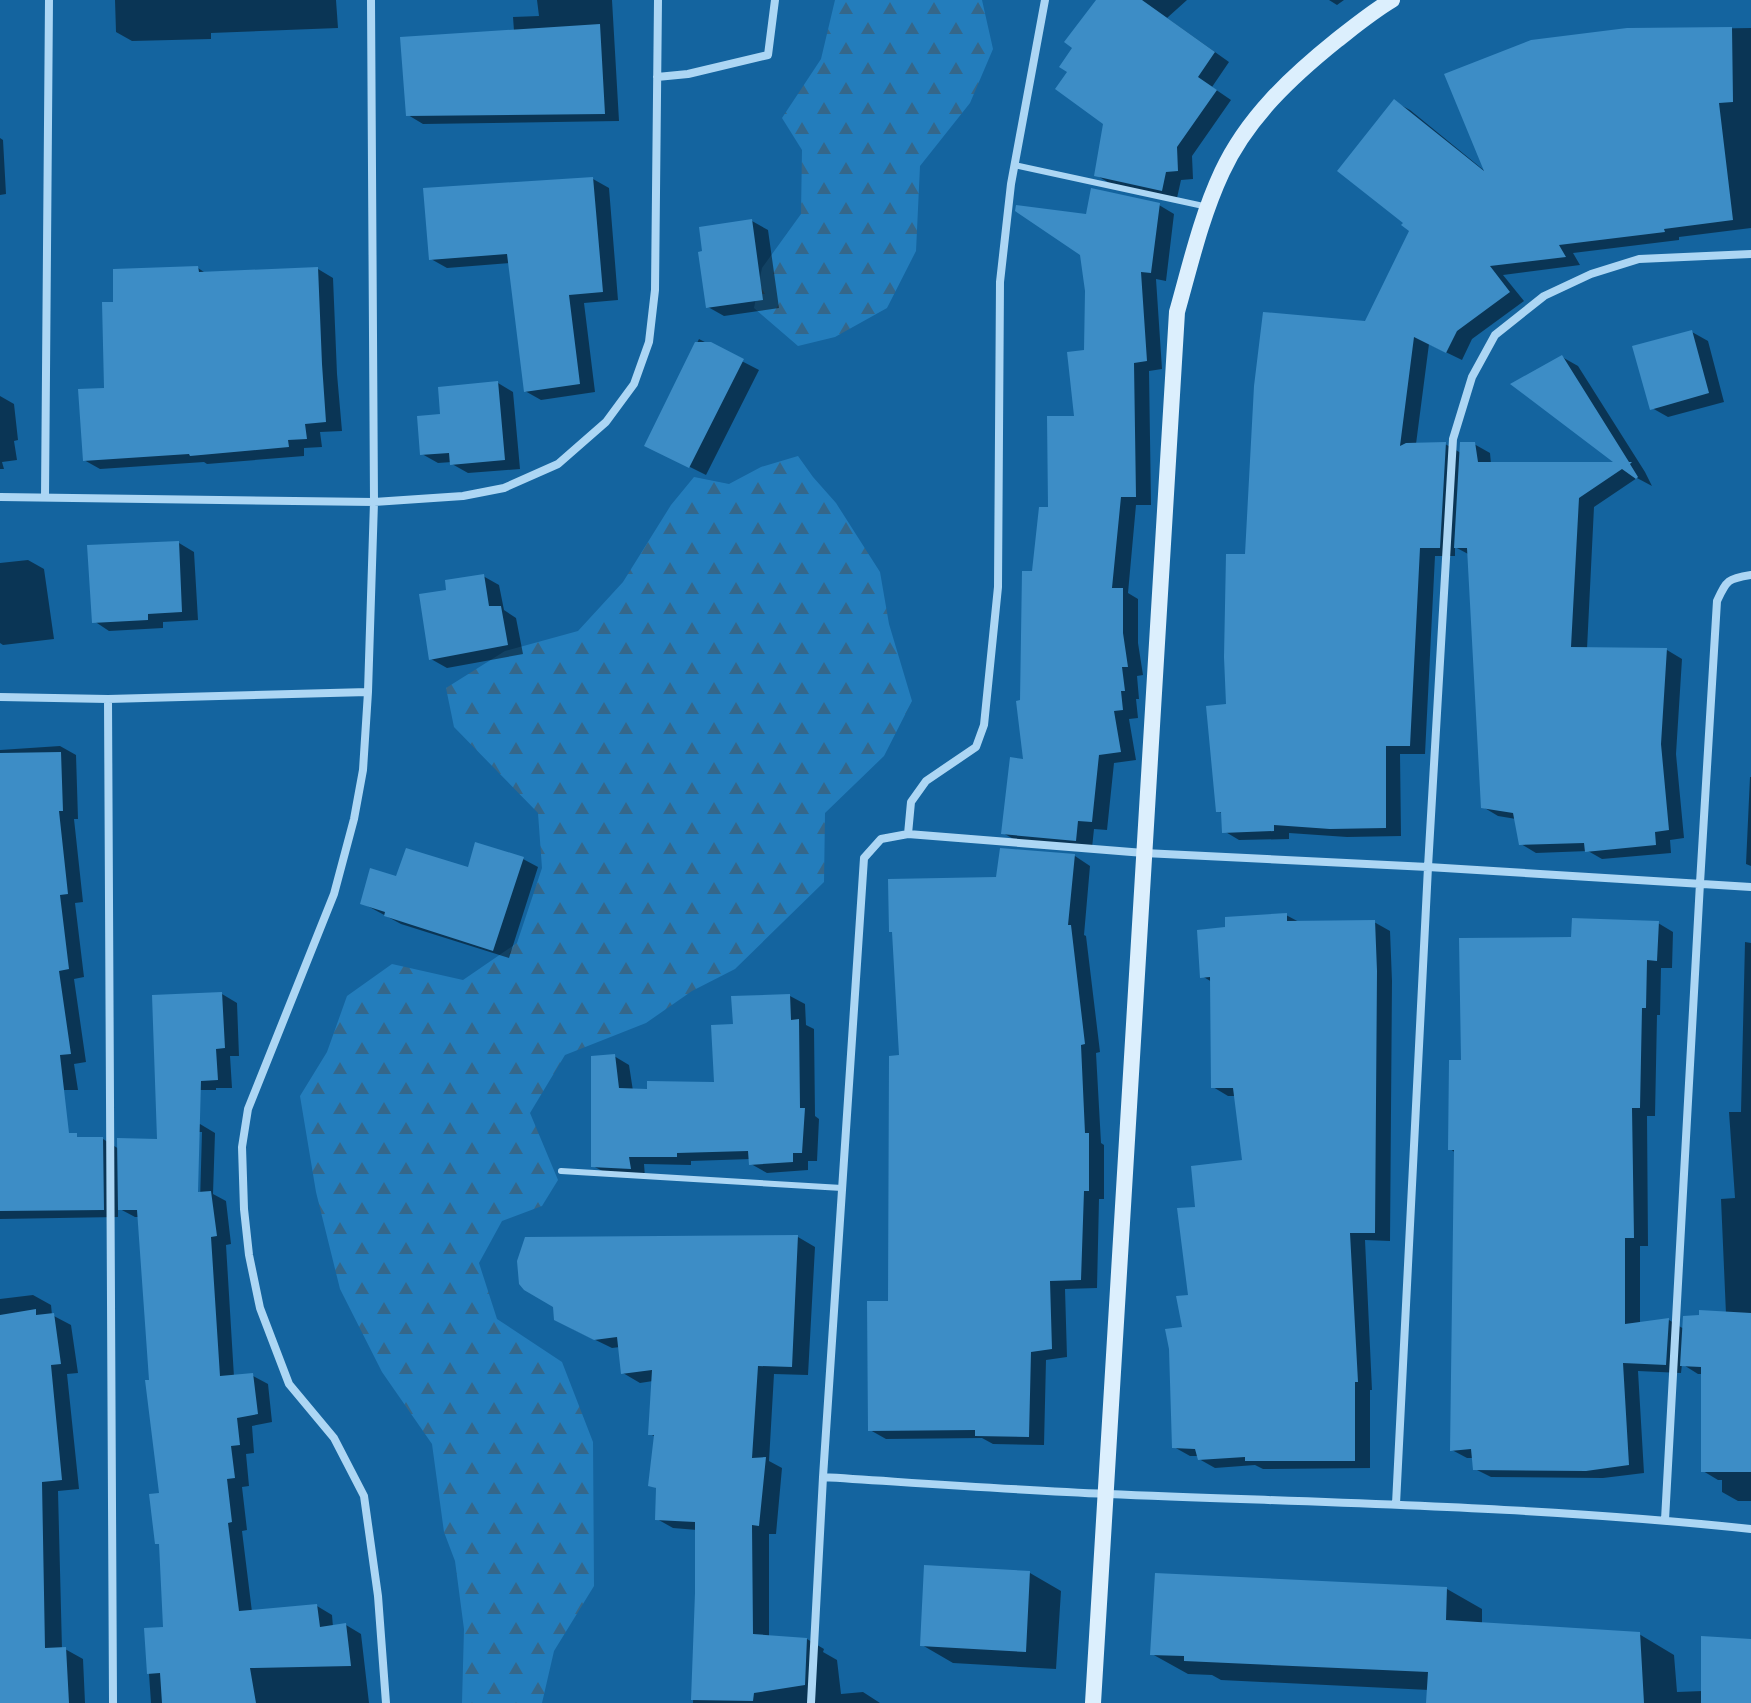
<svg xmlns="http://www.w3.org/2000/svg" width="1751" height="1703" viewBox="0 0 1751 1703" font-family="Rubik,sans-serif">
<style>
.forest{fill:url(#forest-firs)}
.shadow{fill:#0007;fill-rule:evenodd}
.building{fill:#3d8dc6}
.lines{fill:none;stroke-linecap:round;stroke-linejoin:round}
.lane{stroke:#acd6f4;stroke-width:6}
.street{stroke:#acd6f4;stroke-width:8}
.secondary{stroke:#dceffd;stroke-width:16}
</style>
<defs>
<pattern id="forest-firs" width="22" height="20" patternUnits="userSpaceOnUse" patternTransform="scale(2)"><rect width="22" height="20" fill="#237dbc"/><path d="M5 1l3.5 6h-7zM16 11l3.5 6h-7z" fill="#35678a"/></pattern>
</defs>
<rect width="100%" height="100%" fill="#14649f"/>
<path class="forest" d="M835,0h147l11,49 -23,54 -50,63 -4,85 -29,57 -52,29 -37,9 -44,-38 8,-40 39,-54 1,-64 -20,-32 39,-59z
M798,456l15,21 23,26 44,69 9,52 23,77 -28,55 -59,57 -1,69 -89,87 -43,22 -46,32 -81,32 -35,58 28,67 -16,26 -40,15 -23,42 18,56 65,43 31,80 1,144 -40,65 -12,52h-80l2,-74 -9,-68 -11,-29 -12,-88 -50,-72 -42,-83 -24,-97 -16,-96 27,-44 20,-56 45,-32 71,16 54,-37 25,-75 -4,-55 -84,-86 -8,-39 59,-37 73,-20 45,-49 48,-77 23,-28 35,7 32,-17z"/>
<path class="shadow" d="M115,0h221l2,28 -127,5v6l-79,2 -16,-9z
M537,0h75l7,121 -196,3 -15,-9 106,-84 -1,-14 26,-1z
M1098,0h89l-20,18 62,44 -17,25 19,13 -39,56 1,23 -12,1 -4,18 -66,-14 -15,-9 10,-52 -36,-51z
M1329,0h15l-7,5z
M1751,28v200l-72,9v3l-106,13 7,12 -77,10 21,26 -52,38 -10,21 -33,-16 -13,100h29l16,9 13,-9 16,9 1,11h128l-57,-107 16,9 67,106 7,14 -15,-8 -43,29 -7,142 80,1 15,9 -6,95 8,84 -14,2 1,13 -69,6 -14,-8 -52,2 -15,-9 -5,-25 -18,-3 -15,-9 -13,-252 -15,-8v9h-20l-10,198h-25l1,82 -54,1 -58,-4v6l-50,1 -15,-9 -1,-17 -6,-4 30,-254 165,-326 -17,-128 15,8 76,62 141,-142z
M0,138l3,2 3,54 -6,1z
M593,179l16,9 9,112 -34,3 11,89 -54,8 -16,-9 -15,-128 -63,5 -16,-9z
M1159,205l15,9 -8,67 -10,-2 6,90 -13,2 2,134h-15l-8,88 10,6v44l5,32 -6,1 2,23h-3l2,19 -9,1 7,41 -22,3 -7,67 -13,-1 -2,19 -73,-6 -16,-9 23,-72 -4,-59 11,-129 17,-65 26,-90 10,-66 2,-136z
M752,221l16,9 11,78 -55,8 -16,-9 -4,-54z
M198,268l9,6 111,-5 15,9 4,96 5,57 -22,1 2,15 -18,1v8l-97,8 -3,-2 -104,7 -16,-9 22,-71 10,-85z
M1692,332l16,9 16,61 -56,15 -16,-9z
M699,339l60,31 -53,105 -60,-30z
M498,383l15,9 7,77 -52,4 -16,-9v-2l-14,1 -16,-9 20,-38z
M0,396l14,8 4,36 -4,1 3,19 -15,2 2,7h-4z
M179,543l15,9 4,68 -35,2v6l-54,3 -15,-10z
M28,560l16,9 10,70 -51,6 -3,-2v-80z
M483,576l16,9 5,25 12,8 7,36 -76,14 -16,-9z
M60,746l16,9 2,64h-4l9,83 -8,1 9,74 -10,2 12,83 -12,2 4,26h-78v-340z
M1750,777h1v89l-5,-2z
M1075,856l15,10 -6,69 2,1 14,116 -4,1 5,90 3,2v54h-5l-2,89 -32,1 2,68 -21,3 -2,85 -51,-1 -11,-6 -96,1 -16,-9 20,-127 11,-246 97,-178z
M523,859l15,8 -29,91 -108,-34 -39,-21 35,-25 72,-8z
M1286,915l15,8 73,-1 16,9 2,50 -2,260 -25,-1 7,150h-2v78l-107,1 -8,-4 -40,3 -16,-9v-3h-9l-16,-9 10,-118 6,-33 8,-87 46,-48 -8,-65h-8l-15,-9 -1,-105 -10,-6z
M1658,923l15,9 -1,36h-11l-1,47h-3l-2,101h-8l1,130h-8v78l29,-4 15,9 42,-15 -5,-115 14,-1 -6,-86h12l4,-170 6,1v558h-13l-16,-9v-12h-4l-15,-9v-97h-5l-16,-10 -1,9 -43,-2 6,102 -41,5 -112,-1 -16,-8 -1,-11h-7l-15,-8 4,-297 -6,-4 14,-87 109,-123z
M222,994l15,9 2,53h-9l2,32h-16v2h-44z
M790,996l15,8 1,21 8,4 1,87 4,3 -2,42h-9v9l-41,3 -16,-9v-5l-60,2v4l-47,-1 1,13 -37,-3 -15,-8 21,-110 15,9 4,26 83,-7 19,-58z
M200,1124l15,9 -2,61 13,7 5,43 -5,1 8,132 19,-1 15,8 4,38 -20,4 2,27 -8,1 3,32 -7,1 5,43 -5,1 10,81 65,-6 15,9 1,12 13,-2 15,9 8,69h-218l-5,-73 19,-2 -4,-83 -4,-2 4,-48 -22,-278h-4l-17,-9v9l-118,2v-70l103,-10 16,10 40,-8zM198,1132h4l-2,70h-4z
M798,1237l17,10 -7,128 -34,-1 -5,87 13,7 -6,66h-7v103l38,2 17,10 -1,3 14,8 4,34 22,-2 17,11h-187l4,-110v-63l-24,-2 -16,-9 1,-30 -7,-4 5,-48 -6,-3 3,-53 -13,2 -17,-10 -3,-26 -8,1 -39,-19z
M33,1295l18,10 1,10 19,10 7,48 -11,1 12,115 -21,2 4,158h3l18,10 2,44h-85v-404z
M1030,1573l31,18 -5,78 -103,-6 -31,-18z
M1447,1589l35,20v15l157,10 35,21 3,37 26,-1 48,-50v62h-323l1,-13 -208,-10 -9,-5 -24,-1 -36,-20z"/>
<path class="building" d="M1096,0h46l73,52 -17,25 19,13 -40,57 1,24 -12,1 -4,19 -68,-15 9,-52 -48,-35 12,-17 -8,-5 13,-19 -8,-6z
M600,24l5,90 -199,2 -6,-79z
M1732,27l1,75 -14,1 14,117 -69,9 1,3 -106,13 7,12 -76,9 20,26 -53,39 -11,22 -32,-16 -14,109 6,-3 40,-1 -6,106h-20l-10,198h-24v82l-56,1 -56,-4v6l-52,2 -1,-21h-5l-10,-106 20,-2 -2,-47 2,-103h19l9,-168 9,-74 102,9 44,-90 -8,-6 2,-2 -66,-52 57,-72 90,72 -40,-97 87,-34 96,-12z
M593,177l10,115 -34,3 11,89 -56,8 -17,-138 -78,6 -6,-72z
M1091,188l69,15 -9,70 -10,-1 6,89 -13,2 2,134h-15l-9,91h11v45l5,34h-6l3,24h-4l2,19 -9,1 7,41 -22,3 -7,67 -14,-1 -2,20 -75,-7 9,-77 13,2 -7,-58 4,-1 2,-129h10l7,-64h9l-1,-91h27l-7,-64 17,-2 1,-59 -5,-36 -65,-44 1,-6 70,9z
M752,219l11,81 -57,8 -8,-56 4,-1 -3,-24z
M198,266l1,6 119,-5 4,97 4,58 -21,2 2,15 -19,1 1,7 -99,9 -1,-2 -106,7 -5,-72 26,-1 -2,-86h11v-33z
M1692,330l17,63 -59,17 -18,-64z
M695,342h16l33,17 -55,109 -45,-22z
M1562,355l67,107h3l-2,2 8,13 -2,2 -14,-10 -43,29 -8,149 96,1 -6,96 8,86 -14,2 1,13 -71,7 -1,-9 -65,2 -6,-32 -32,-5 -14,-260h-13l6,-106h15l3,20h135l-103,-78z
M498,381l7,79 -55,5 -1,-12 -29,2 -3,-39 23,-2 -2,-27z
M179,541l3,71 -34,2v6l-56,3 -5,-78z
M484,574l5,32h12l7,39 -79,15 -10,-66 27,-4 -1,-10z
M61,752l2,59h-4l9,83 -8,1 9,74 -10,2 12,83 -11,1 9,78h8v4h26l1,73 -104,1v-458z
M475,842l49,15 -31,94 -109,-35 1,-4 -25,-8 10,-36 26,8 10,-28 62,19z
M1000,848l75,6 -7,71h3l14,119 -4,1 4,88h4v58h-5l-3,89 -31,1 2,68 -21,3 -2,85 -54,-1v-6l-107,1 -1,-130h21l1,-245 10,-1 -7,-123h-3l-1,-53 108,-2z
M1287,913v8l88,-1 2,51 -2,262h-25l8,149h-3v79h-110v-4l-47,3 -3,-11 -23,-1 -3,-99 -4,-20 17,-2 -6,-31 12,-1 -11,-87 18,-1 -4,-41 51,-6 -9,-72h-22l-1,-111 -10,1 -3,-48 28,-3v-10z
M1572,918l87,3 -2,40 -10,-1 -1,48h-4l-2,100h-8l2,130h-9v86l44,-6 -3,47 -43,-2 6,102 -43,6 -113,-1 -2,-21 -21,2 4,-301h-6l1,-90h12l-2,-122 112,-1z
M222,992l3,56 -9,1 2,31 -17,1 -3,111 13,-1 6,45 -6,1 9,139 33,-3 5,41 -21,4 3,27 -9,1 4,32 -8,1 5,43 -4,1 11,88 78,-7 3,23 26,-4 5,43 -101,2 6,35h-94l-2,-30 -13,1 -3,-46 19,-1 -4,-83h-4l-6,-50 10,-1 -14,-113h4l-12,-170h-19l-1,-72 40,1 -5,-144z
M790,994l1,26 8,-1 1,89h5l-3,45h-9v9l-44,3 -1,-14 -71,2v4h-48l2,12 -40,-2v-111l24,-2 4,34 28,1v-8l67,1 -3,-57 22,-1 -2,-28z
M798,1235l-6,132 -34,-1 -6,92 14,-1 -7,69 -7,-1 1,109 54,4 -2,47 -51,8 -1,8 -62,-1 4,-107v-71l-40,-2 1,-32 -8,-2 6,-51h-6l4,-65 -31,4 -4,-37 -23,3 -40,-20 -1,-13 -29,-17 -5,-6 -2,-23 8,-24z
M36,1309v6l18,-2 7,51 -10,1 11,115 -20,2 3,166 21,-1 3,56h-69v-388z
M1699,1310l52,3v159h-50v-105l-21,-1 3,-50 16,-1z
M924,1565l106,6 -4,81 -106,-6z
M1155,1573l292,14 -1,33 194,12 4,71h-218l2,-31 -244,-11v-5l-34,-1z
M1701,1636l50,3v64h-50z"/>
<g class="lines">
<path class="lane" d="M1014,165l194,42
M561,1171l281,17"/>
<path class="street" d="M371,0l3,502 -6,190 -5,78 -9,49 -20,75 -86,215 -6,38 2,62 5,46 11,53 29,76 45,54 30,58 14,100 8,107
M657,77l31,-3 80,-19 7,-55
M0,497l374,5 89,-6 41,-8 54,-24 48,-42 28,-38 15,-42 6,-52 3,-290
M45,497l4,-497
M0,697l108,2 260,-7
M108,699l5,1004
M908,834l236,19 284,14 323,20
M823,1477c95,6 190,13 285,17 214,9 429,12 643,35
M1396,1504l32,-637 25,-428 19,-62 23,-42 49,-39 47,-22 48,-15 112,-5
M1665,1520l35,-637 17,-282c10,-21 10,-22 34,-26
M811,1703l12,-226 41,-619 17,-19 27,-5 3,-32 15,-21 50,-34 8,-22 14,-138 2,-305 11,-98 34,-184"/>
<path class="secondary" d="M1093,1703l84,-1391c13,-46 24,-95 45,-140 25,-54 69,-95 115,-132 18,-14 35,-28 55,-40"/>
</g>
</svg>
